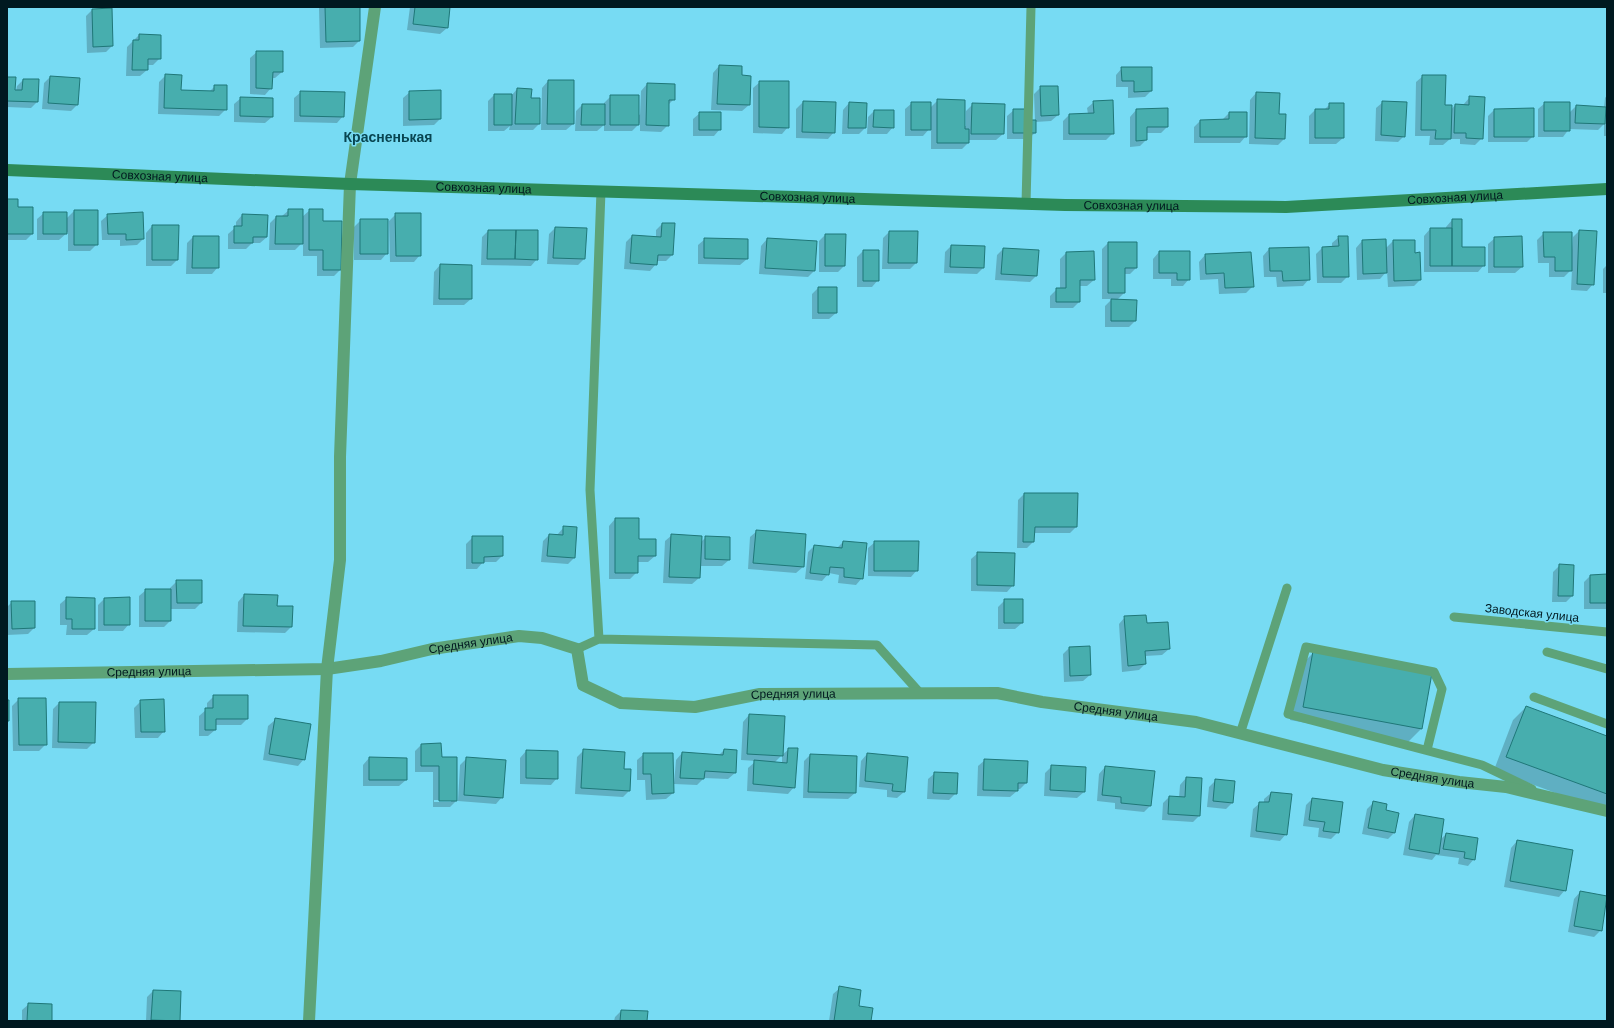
<svg xmlns="http://www.w3.org/2000/svg" width="1614" height="1028" viewBox="0 0 1614 1028" font-family="Arial,sans-serif">
<style>
.shadow{fill:#0003;fill-rule:evenodd}
.building{fill:#47aeae;stroke:#1f7778}
.lines{fill:none;stroke-linecap:round;stroke-linejoin:round}
.lane{stroke:#5da378;stroke-width:9}
.street{stroke:#5da378;stroke-width:12}
.secondary{stroke:#2c8a57;stroke-width:12}
.labels{text-anchor:middle;stroke-width:3;stroke-linejoin:round;paint-order:stroke}
.street-label{font-size:12px;fill:#001920;stroke:#77dbf3}
.quarter-label{font-size:14px;font-weight:bold;fill:#084551;stroke:#77dbf3}
</style>
<rect width="100%" height="100%" fill="#77dbf3"/>
<path class="shadow" d="M321,7h38v34l-6,6 -33,1 -1,-40z
M410,7h39l-2,21 -7,6 -33,-4z
M92,10l20,36 -6,6 -19,1 -1,-37z
M139,35l21,23 -7,7h-6v5l-7,6h-14l1,-29z
M257,52l25,20 -7,6h-4v10l-6,7 -15,-1v-36z
M719,66l22,10 9,1 -1,28 -7,6 -31,-1 2,-37z
M1122,68h29v23l-6,6 -17,1v-11h-12v-12z
M166,75l14,16 29,1 6,-6 11,23 -7,7 -61,-2 1,-32z
M1423,76l21,30 7,4 4,-5h8l7,-8 12,41 -7,7 -15,-1v-5h-10l-7,6h-14l1,-9h-15l1,-54z
M50,77l27,28 -6,6 -29,-2 2,-26z
M7,78l7,13h2l1,-5 6,-6 14,22 -6,6 -24,-1z
M548,81h25v43l-7,6h-25l1,-42z
M760,82l28,45 -6,7 -29,-1v-45z
M647,84l27,15 -6,6v20l-7,7 -21,-1v-8l-8,8h-28v-6l-7,6h-22l1,-20 6,-6h22v-2l7,-7 29,19 1,-24z
M1041,87l17,28 -7,6 -16,1v11l-7,6h-21v-23l7,-6 12,11h9l-1,-27z
M517,89l13,10 10,24 -7,7h-24l1,-4 -6,5h-16v-30l6,-6h18z
M301,92l42,24 -6,7 -43,-1v-24z
M410,92l30,27 -6,6 -31,1v-28z
M1256,93l22,22 7,23 -7,7 -29,-1 1,-44z
M1607,95v41h-3v-12l-6,6 -29,-1 -6,8h-25v-28l7,-6 24,10 7,-7 28,2 1,-10z
M241,98l31,19 -7,6 -31,-1v-18z
M938,100l26,26h2v-15l7,-7 31,1 -1,29 -7,6h-28v3l-6,6h-31v-22l-8,9h-18v-27l7,-6 18,5z
M803,102l32,1 -1,29 -6,7 -32,-1v-29z
M1094,102l19,31 -7,7h-43v-19l6,-6 19,-1 -1,-6z
M1383,102l21,34 -6,6 -23,-1 1,-33z
M849,103l16,25 -6,6h-17l1,-24z
M1330,104l13,34 -7,6h-27v-28l6,-6h9z
M1533,109v27l-6,6h-39v-26l6,-6z
M1136,110l31,17 -6,6h-15v7l-6,6 -10,1v-30z
M874,111l19,16 -6,7h-20l1,-17z
M700,113l20,16 -6,7h-21v-17z
M1229,113l17,23 -6,7h-46v-16l6,-6 22,-1z
M7,200l10,8 15,26 -6,6h-19z
M289,210l13,7 8,-7 12,12 18,48 -6,6h-17v-20h-14v-14l-8,8h-26l1,-27 6,-6 6,-1z
M74,211h22v34l-6,6h-22v-19l-9,8h-22v-21l7,-6 22,6z
M396,214l24,41 -6,7h-24l-1,-41z
M108,215l35,24 -6,6 -17,1v-6h-18l-1,-19z
M242,215l25,22 -7,6h-8l-6,6h-18v-15l8,-7v-5z
M361,220l26,33 -6,7h-27v-33z
M1452,220l9,28 23,17 -6,7h-54v-36l6,-7h16v-2z
M662,224l10,31 -6,6h-10v3l-6,7 -26,-2 2,-27 6,-6 24,1v-7z
M152,226l25,34 -6,6h-25v-33z
M555,228l29,31 -6,6 -31,-1 2,-30z
M488,231l49,28 -6,7 -50,-1 1,-28z
M1579,231l14,53 -6,7 -16,-1 1,-21 -8,8h-15v-14h-11l-1,-23 7,-7 28,17 1,-13z
M889,232h28l-1,31 -6,6h-28l1,-31z
M825,235h20l-1,31 -6,6h-19v-31z
M193,237h25v30l-6,7h-26l1,-31z
M1339,237l9,39 -7,7h-24l-1,-29 6,-6h10v-5z
M1495,238l27,29 -7,6h-27v-29z
M705,239l42,20 -7,6 -42,-1v-19z
M767,239l47,32 -6,6 -49,-3 2,-28z
M1362,241l23,8 8,-8 21,13 6,26 -6,6 -26,1 -1,-16 -7,8 -23,1 -1,-32z
M1108,243l28,25 -6,6h-6v19l-7,7 18,21 -6,6h-24v-21l7,-7h-10v-50z
M951,246l32,22 -6,6 -33,-1 1,-21z
M1003,249l33,27 -6,6 -35,-2 2,-25z
M1269,249l40,30 -6,7 -26,1 -1,-10h-12l-1,-21z
M863,251l15,29 -6,7h-15v-30z
M1159,252l30,27 -6,7h-12v-7h-18v-20z
M1066,253l28,27 -7,6h-8v16l-6,6h-23v-12l7,-7h3v-30z
M1205,255l48,31 -7,7 -27,1 -1,-15 -18,1 -1,-18z
M440,265l31,34 -7,6h-31l1,-33z
M1607,265v28h-4v-24z
M818,288l18,25 -7,6h-17v-25z
M1024,494h53l-1,33 -6,6h-37v9l-6,6h-10l1,-48z
M615,519l40,37 -7,6h-11v10l-7,7h-21v-53z
M564,527l10,31 -6,6 -27,-2 2,-21 6,-6h8z
M757,531l46,36 -7,6 -48,-4 2,-32z
M672,535l29,7 5,-5 23,23 -7,6h-23v12l-7,6 -29,-1 2,-42z
M472,538l30,18 -6,6h-13l-6,7h-11v-25z
M843,542l19,36 -6,7 -18,-2 1,-8 -10,-2 -7,8 -17,-2 3,-27 6,-6 23,2z
M875,542l42,28 -6,7 -43,-1v-28z
M978,553l35,32 -6,7 -36,-1v-32z
M1560,565l12,31 -6,6h-14l1,-30z
M1607,575v34h-23v-27l6,-6z
M177,581l24,22 -6,6h-25v12l-6,6h-25v-31l7,-6h24v-2z
M244,595l33,1 -1,11 15,20 -6,6 -48,-1 1,-30z
M67,598l27,31 -7,6h-21l1,-10h-7v-21z
M104,599l25,25 -6,7h-25v-26z
M1005,600l17,23 -7,6h-17v-22z
M12,602l22,26 -6,6 -21,1v-28z
M1125,617l21,7 23,25 -7,6 -17,1v8l-6,6 -17,2 -3,-48z
M1089,647l1,28 -7,6 -19,1 -1,-28 6,-6z
M1314,652l107,77 -13,13 -118,-22 11,-55z
M214,696l33,23 -6,6h-26v5l-7,6h-9v-20l8,-7v-6z
M19,699l27,45 -7,7h-26l-1,-45z
M141,701l23,30 -6,7h-23l-1,-30z
M59,703l35,39 -7,7 -35,-1 1,-39z
M1526,707l81,30v75l-113,-42 19,-50z
M749,715l33,40 -8,8 8,1v-9l7,-6 5,38 -6,7 -41,-3 1,-23 8,-7 -15,-1 2,-38z
M275,720l29,39 -6,7 -35,-6 5,-34z
M421,745l20,13 15,43 -6,6h-17v-35h-18v-21zM434,800h17v2h-17z
M584,750l39,20 6,21 -6,6 -48,-3 2,-37z
M724,750l11,23 -7,6 -24,-1 -7,7 -23,-1 2,-24 6,-7 36,3z
M526,751l31,27 -6,7 -31,-1v-26z
M644,754l29,39 -7,6 -20,1 -1,-20h-8v-20z
M867,754l37,38 -7,6 -10,-1v-7l-28,-3 2,-26z
M810,755l46,2 -1,36 -7,6 -45,-1 1,-37z
M369,758l37,22 -7,6h-36v-21z
M467,758l35,39 -6,7 -38,-3 2,-36z
M985,760l41,23 -6,6h-3v2l-7,6 -33,-1 1,-30z
M1052,766l32,26 -7,6 -33,-2 1,-23z
M1105,767l46,38 -7,7 -29,-3v-6l-18,-2 2,-27z
M935,773l21,20 -7,7 -22,-1 1,-20z
M1186,778l15,1 -2,37 -6,6 -31,-2 1,-17 6,-6 10,1 1,-13z
M1216,780l16,23 -6,6 -19,-2 2,-20z
M1271,793l15,41 -6,7 -30,-4 3,-28 7,-6h4v-4z
M1312,799l26,33 -7,7 -13,-2 1,-9 -16,-2 3,-21z
M1374,802l11,9 9,22 -6,6 -26,-5 5,-25z
M1415,815l25,25 6,-6 28,25 -6,7 -10,-2 1,-6 -23,-3 -4,5 -29,-5 6,-33z
M1517,841l48,49 -6,7 -55,-10 7,-39z
M1580,892l21,38 -7,7 -26,-5 6,-33z
M840,988l18,19 12,14h-41l4,-27z
M153,991l27,1 -1,29h-33l1,-24z
M29,1004l22,17h-29v-11z
M621,1011l25,10h-32l1,-4z"/>
<path class="building" d="M325,7h35v34l-34,1z
M415,7h35l-2,21 -35,-4z
M112,8l1,38 -20,1 -1,-38z
M139,34l22,1v24h-13v11h-16l1,-30h6z
M256,51h27v21h-10l-1,17 -16,-1z
M719,65l23,1v9l9,1 -1,29 -33,-1z
M1121,67h31v24l-18,1v-11h-12z
M165,74l17,1 -1,15 33,1v-6h13v25l-63,-2z
M1422,75h24l-1,30h7l-1,34h-16l1,-9h-15z
M50,76l30,2 -2,27 -30,-2z
M7,77h9l-1,13h7l1,-11h16l-1,23 -31,-1z
M548,80h26v44h-27z
M759,81h30v47l-30,-1z
M647,83l28,1v16h-6v26l-23,-1z
M1040,86h18l1,29 -18,1z
M517,88l15,1 -1,9h9v26h-25z
M441,90v29l-32,1v-29z
M300,91l45,1 -1,25 -44,-1z
M1256,92l24,1 -1,21h7l-1,25 -30,-1z
M494,94h18v31h-18z
M610,95h29v30h-29z
M1469,96l16,1 -2,42 -17,-1v-5h-12l1,-29 14,1z
M240,97l33,1v19l-33,-1z
M937,99l28,1v29h4v14h-32z
M1113,100l1,34h-45v-20l25,-1 -1,-12z
M803,101l33,1 -1,31 -33,-1z
M1382,101l25,1 -2,35 -24,-2z
M849,102l18,1 -1,25h-18z
M911,102h20v28h-20z
M1544,102h26v29h-26z
M972,103l33,1 -1,30h-33z
M1329,103h15v35h-29v-29h14z
M582,104h23v21h-24z
M1576,105l30,2 -1,17 -30,-1z
M1168,108v19h-21v13l-11,1v-32z
M1534,108v29h-40v-28z
M1013,109h14v11h9v13h-23z
M874,110h20v18l-21,-1z
M699,112h22v18h-22z
M1229,112h18v25h-47v-17l29,-1z
M7,199h11v8h15v27h-26z
M288,209h15v35h-28l1,-28h12z
M309,209h14v12h19l-1,49h-18v-20h-14z
M74,210h24v35h-24z
M43,212h24v22h-24z
M143,212l1,27 -18,1v-6h-18l-1,-20z
M395,213h26v43h-25z
M242,214l26,1 -1,22h-14v6h-19v-17h8z
M360,219h28v35h-28z
M1452,219h10v28h23v19h-33z
M662,223h13l-2,32h-15l-1,10 -27,-2 2,-28 29,2z
M152,225h27l-1,35h-26z
M555,227l32,1 -2,31 -32,-1z
M1430,228h22v38h-22z
M488,230h28l-1,29h-28z
M516,230h22v30l-23,-1z
M1579,230l18,1 -3,54 -17,-1z
M889,231h29l-1,32h-29z
M1543,232h29v39h-17v-14h-11z
M825,234h21l-1,32h-20z
M193,236h26v32h-27z
M1338,236h10l1,41h-26l-1,-30 17,-1z
M1522,236l1,31h-29v-30z
M704,238l44,1v20l-44,-1z
M767,238l50,3 -2,30 -50,-3z
M1386,239l1,34 -24,1 -1,-34z
M1393,240h22v13l5,-1 1,28 -27,1z
M1108,242h29v26h-12v25h-17z
M951,245l34,1 -1,22 -34,-1z
M1309,247l1,33 -27,1 -1,-10h-12l-1,-23z
M1003,248l36,2 -2,26 -36,-2z
M863,250h16v31h-16z
M1094,251l1,29h-15v22h-24v-14h10v-36z
M1159,251h31v29h-13v-7h-18z
M1251,252l3,35 -29,1 -1,-15 -18,1 -1,-20z
M440,264l32,1v34h-33z
M818,287h19v26h-19z
M1111,299l26,1 -1,21h-25z
M1024,493h54l-1,34h-42l-1,15h-11z
M615,518h24v21h17v17h-18v17h-23z
M563,526l14,1 -2,31 -28,-2 2,-22 14,1z
M756,530l50,4 -2,33 -51,-4z
M671,534l31,2 -2,42 -31,-1z
M472,536h31v20l-19,1v6h-12z
M705,536l25,1v23l-25,-1z
M843,541l24,2 -4,36 -19,-2v-9l-14,-1 -1,8 -19,-2 4,-28 28,3z
M874,541h45l-1,30h-44z
M977,552l38,1 -1,33 -37,-1z
M1559,564l15,1 -1,31h-15z
M1607,574v29h-17v-28z
M176,580h26v23h-25z
M145,589h26v32h-26z
M244,594l34,1 -1,11h16l-1,21 -49,-1z
M66,597l29,1v31h-23v-10h-6z
M130,597v28h-26v-27z
M1004,599h19v24h-19z
M11,601h24v27l-23,1z
M1146,615l1,8 21,-1 2,27 -25,2 1,13 -18,2 -4,-50z
M1090,646l1,29 -21,1 -1,-29z
M1313,651l119,22 -10,56 -119,-22z
M213,695h35v24h-32v11h-11v-22h8z
M18,698h28l1,47h-28z
M164,699l1,33h-24l-1,-32z
M7,700h2v21h-2z
M59,702h37l-1,41 -37,-1z
M1526,706l81,30v58l-101,-37z
M749,714l36,2 -2,40 -36,-2z
M275,718l36,6 -6,36 -36,-6z
M441,743l1,14h15v44h-18v-35h-18v-22z
M788,748h10l-3,40 -42,-4 1,-24 33,3z
M583,749l42,3 -1,17h7l-1,22 -49,-3z
M724,749l13,1 -1,23 -31,-2 -1,8 -24,-1 2,-26 41,3z
M526,750l32,1v28l-32,-1z
M643,753h30l1,40 -22,1 -1,-20h-8z
M867,753l41,4 -3,35 -13,-1 1,-7 -28,-3z
M810,754l47,2 -1,37 -48,-1z
M369,757l38,1v22h-38z
M466,757l40,3 -3,38 -39,-3z
M984,759l44,2 -1,22h-9v8l-35,-1z
M1051,765l35,2 -1,25 -35,-2z
M1105,766l50,5 -4,35 -30,-3v-6l-19,-2z
M934,772l24,1 -1,21 -24,-1z
M1186,777l16,1 -2,38 -32,-2 1,-18 16,1z
M1215,779l20,2 -2,22 -20,-2z
M1271,792l21,2 -5,41 -31,-4 3,-29h10z
M1312,798l31,4 -4,31 -16,-2 2,-9 -16,-2z
M1373,801l14,3 -1,6 13,3 -4,20 -27,-5z
M1415,814l29,5 -5,35 -30,-5z
M1446,833l32,5 -3,22 -11,-2 1,-6 -22,-3z
M1517,840l56,10 -7,41 -56,-10z
M1580,891l27,5 -5,35 -28,-5z
M839,986l22,4 -2,16 14,2 -2,13h-37z
M153,990l28,1 -1,30 -29,-1z
M28,1003l24,1v17h-25z
M621,1010l27,1 -1,10h-27z"/>
<g class="lines">
<path class="lane" d="M1026,204l5,-197
M1454,617l153,15
M599,639l278,6 43,48
M577,649l22,-10 -9,-149 11,-299
M1547,652l60,17
M1534,697l73,27
M1240,734l47,-146
M1427,750l15,-61 -8,-17 -128,-25 -18,67 194,51 50,24"/>
<g class="street">
<path id="s1" d="M7,674l320,-5 54,-8 51,-12 87,-13 23,2 35,11 6,36 38,18 74,4 65,-13 237,-1 45,9 154,20 187,48 76,12 47,5 101,24"/>
<path d="M309,1021l18,-352 13,-109v-103l10,-273 25,-177"/>
</g>
<path class="secondary" id="s2" d="M7,170l343,14 715,21 221,2 321,-18"/>
</g>
<g class="labels">
<g class="street-label">
<text dy="4" stroke="none"><textPath href="#s2" startOffset="153">Совхозная улица</textPath></text>
<text dy="4" stroke="none"><textPath href="#s2" startOffset="477">Совхозная улица</textPath></text>
<text dy="4" stroke="none"><textPath href="#s2" startOffset="801">Совхозная улица</textPath></text>
<text dy="4" stroke="none"><textPath href="#s2" startOffset="1449">Совхозная улица</textPath></text>
<text dy="4" stroke="none"><textPath href="#s2" startOffset="1125">Совхозная улица</textPath></text>
<text transform="translate(1532 613) rotate(6)" y="4">Заводская улица</text>
<text dy="4" stroke="none"><textPath href="#s1" startOffset="466">Средняя улица</textPath></text>
<text dy="4" stroke="none"><textPath href="#s1" startOffset="142">Средняя улица</textPath></text>
<text dy="4" stroke="none"><textPath href="#s1" startOffset="827">Средняя улица</textPath></text>
<text dy="4" stroke="none"><textPath href="#s1" startOffset="1151">Средняя улица</textPath></text>
<text dy="4" stroke="none"><textPath href="#s1" startOffset="1475">Средняя улица</textPath></text>
</g>
<g class="quarter-label">
<text x="388" y="142">Красненькая</text>
</g>
</g>
<rect width="1614" height="1028" fill="none" stroke="#001920" stroke-width="16"/>
</svg>
